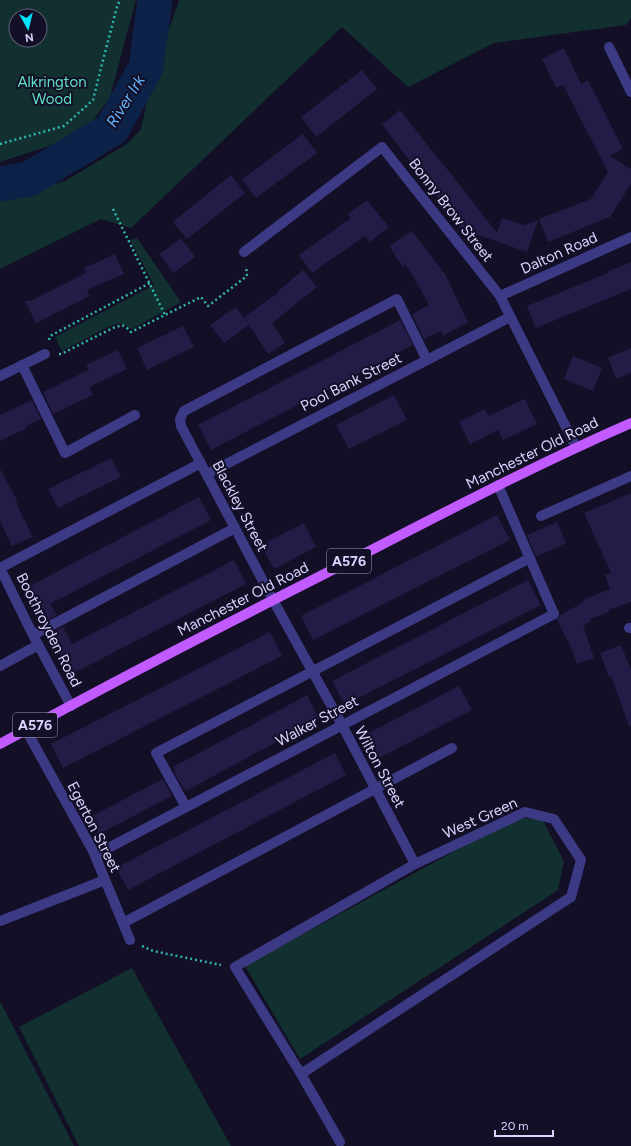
<svg xmlns="http://www.w3.org/2000/svg" width="631" height="1146" viewBox="0 0 631 1146" font-family="Figtree,sans-serif">
<style>
.green{fill:#12302f;fill-rule:evenodd}
.lines{fill:none;stroke-linecap:round;stroke-linejoin:round}
.river{stroke:#0c2248;stroke-width:35}
.building{fill:#241b47}
.path{stroke:#2fb8b0;stroke-width:2.5;stroke-dasharray:2 3;stroke-linecap:butt}
.service{stroke:#3d3a85;stroke-width:10}
.minor{stroke:#3d3a85;stroke-width:10}
.primary{stroke:#c25bff;stroke-width:10}
.labels{text-anchor:middle;stroke-width:4;stroke-linejoin:round;paint-order:stroke}
.shield{fill:#130f26;stroke:#9e99be;stroke-width:1}
.shield-label{font-size:14px;font-weight:bold;fill:#d9d4ff}
.park-label{font-size:15px;fill:#5fe0c0;stroke:#130f26}
.street-label{font-size:15px;fill:#d9d4ff;stroke:#130f26}
.water-label{font-size:16px;font-style:italic;fill:#62b6ff;stroke:#130f26}
</style>
<rect width="100%" height="100%" fill="#130f26"/>
<path class="green" d="M0,0h136l-26,97 -27,38 -83,27zM16,16h24v24h-24z
M179,0h452v18l-5,7 -132,18 -86,44 -66,-60 -211,201 -30,-9 -101,50v-74l34,-5 31,-9 62,-37 14,-15 15,-68 16,-40z
M137,238l44,64 -49,27 -12,-6 -12,4 -46,24 -7,-14 99,-52 -24,-45z
M515,818l27,1 22,42 -6,29 -258,169 -55,-93z
M132,968l99,178h-152l-60,-119z
M0,1001l74,145h-74z"/>
<g class="lines">
<path class="river" d="M0,184l29,-5 83,-50 34,-62 9,-67"/>
</g>
<path class="building" d="M564,48l17,36 7,-4 35,69 -13,7 21,13v15l-21,33 -62,25 -9,-23 52,-20 17,-27 -45,-87 -7,3 -14,-29z
M362,70l15,19 -61,48 -15,-20z
M400,110l43,55h1l53,68 5,-15 22,7 14,-5 -11,32 -49,-17 -7,6 -47,-61 -42,-56z
M303,134l14,19 -61,45 -14,-19z
M231,175l14,18 -58,46 -14,-17z
M367,200l22,27 -19,15 -5,-6 -53,37 -13,-18 52,-37 -3,-4z
M412,231l33,43 23,48 -25,14 -2,-5 -17,8 -12,-25 17,-9 -8,-15 -15,-25 -3,2 -14,-21z
M181,238l14,19 -22,16 -14,-19z
M115,254l9,20 -37,16 3,6 -54,27 -11,-22h5l56,-28 -2,-5z
M631,262v27l-95,39 -9,-22 81,-33 -1,-1z
M303,270l14,17 -45,36 13,20 -17,11 -24,-37 35,-25 -1,-1z
M236,307l13,18 -25,18 -14,-18z
M400,320l13,25 -202,105 -13,-25z
M183,326l11,21 -47,23 -10,-22z
M631,348v25l-15,6 -8,-21z
M118,350l9,19 -38,18 4,8 -40,19 -10,-22 46,-22 -3,-5z
M573,356l29,12 -9,23 -29,-12z
M394,395l13,25 -58,29 -13,-24z
M525,399l12,25 -34,16 -5,-10 -28,14 -11,-22 26,-13 3,7z
M32,400l9,19 -15,7 1,2 -27,13v-26z
M111,458l10,19 -63,31 -10,-19z
M0,469l18,33 -2,1 17,34 -21,9 -12,-25z
M631,493v109l-22,8v2l-19,7 1,2 -8,5 11,32 -17,6 -7,-19 -13,-25 3,-5 24,-13 -1,-2 27,-11 -5,-14 6,-2 -27,-60z
M199,497l12,23 -161,84 7,11 -13,7 -18,-34z
M497,515l13,25 -197,100 -12,-24z
M557,522l9,21 -30,14 -9,-22z
M304,523l12,24 -42,22 -13,-24z
M234,560l12,24 -176,91 -21,-41 14,-7 9,17z
M528,580l13,25 -196,100 -13,-24z
M270,632l12,24 -219,112 -12,-24z
M621,645l10,25v56h-2l-18,-50 -2,1 -9,-24z
M459,686l13,24 -99,51 -12,-24z
M307,695l12,24 -133,72 -1,-2h-1l-10,-16 2,-1 -3,-5z
M335,753l11,22 -218,115 -12,-22z
M163,779l9,17 -73,38 -9,-17z"/>
<g class="lines">
<path class="path" d="M0,144l64,-18 29,-26 9,-36 15,-57 3,-7
M113,209l52,106
M49,340l1,-4 100,-53
M59,354h2l52,-26 9,-3 5,3 4,4 70,-35 7,9 39,-30 -1,-10
M142,946l11,5 68,14"/>
<path class="service" d="M22,365l43,88 70,-38
M181,426l-1,-7 4,-8 213,-112 30,61
M498,485l56,129
M0,568l201,-105
M33,635l202,-107
M0,666l38,-21
M186,807l-30,-54 374,-195
M123,923l329,-175"/>
<path class="minor" d="M609,47l22,45
M244,252l138,-105 118,149 76,151
M500,296l131,-59
M0,376l45,-22
M181,426l92,174 69,125 73,139
M207,474l303,-157
M541,516l90,-40
M0,568l33,67 38,71
M629,628h2
M26,730l67,121 37,89
M95,855l459,-241
M0,921l105,-41
M301,1074l-66,-107 180,-103 110,-52 29,7 27,41 -10,37 -270,177 39,68"/>
<path class="primary" d="M0,744c117,-65 237,-126 356,-186 91,-47 181,-94 275,-135"/>
</g>
<g class="labels">
<g class="shield">
<rect x="327" y="549" width="44" height="24" rx="3"/>
<rect x="13" y="713" width="44" height="24" rx="3"/>
</g>
<g class="shield-label">
<text x="349" y="566">A576</text>
<text x="35" y="730">A576</text>
</g>
<g class="park-label">
<text x="52" y="87">Alkrington<tspan x="52" dy="17">Wood</tspan></text>
</g>
<g class="street-label">
<text transform="translate(451 210) rotate(52)" y="5">Bonny Brow Street</text>
<text transform="translate(559 253) rotate(-24)" y="5">Dalton Road</text>
<text transform="translate(351 382) rotate(-27)" y="5">Pool Bank Street</text>
<text transform="translate(532 453) rotate(-26)" y="5">Manchester Old Road</text>
<text transform="translate(240 506) rotate(62)" y="5">Blackley Street</text>
<text transform="translate(243 599) rotate(-27)" y="5">Manchester Old Road</text>
<text transform="translate(49 630) rotate(63)" y="5">Boothroyden Road</text>
<text transform="translate(317 721) rotate(-28)" y="5">Walker Street</text>
<text transform="translate(380 767) rotate(62)" y="5">Wilton Street</text>
<text transform="translate(480 818) rotate(-24)" y="5">West Green</text>
<text transform="translate(94 827) rotate(63)" y="5">Egerton Street</text>
</g>
<g class="water-label">
<text transform="translate(125 101) rotate(-58)" y="6">River Irk</text>
</g>
</g>
<g transform="translate(28 28) rotate(172)"><circle r="19" fill="#130f26" stroke="#625e7d"/>
<path d="M0-3L7 15L0 10L-7 15Z" fill="#00e5ff"/>
<text y="-6" font-size="11" font-weight="bold" text-anchor="middle" fill="#d9d4ff">N</text>
</g>
<path d="M495 1130v6h58v-6" fill="none" stroke="#d9d4ff" stroke-width="2"/>
<text x="501" y="1130" font-size="12" fill="#d9d4ff" stroke="#130f26" stroke-width="3" paint-order="stroke">20 m</text>
</svg>
